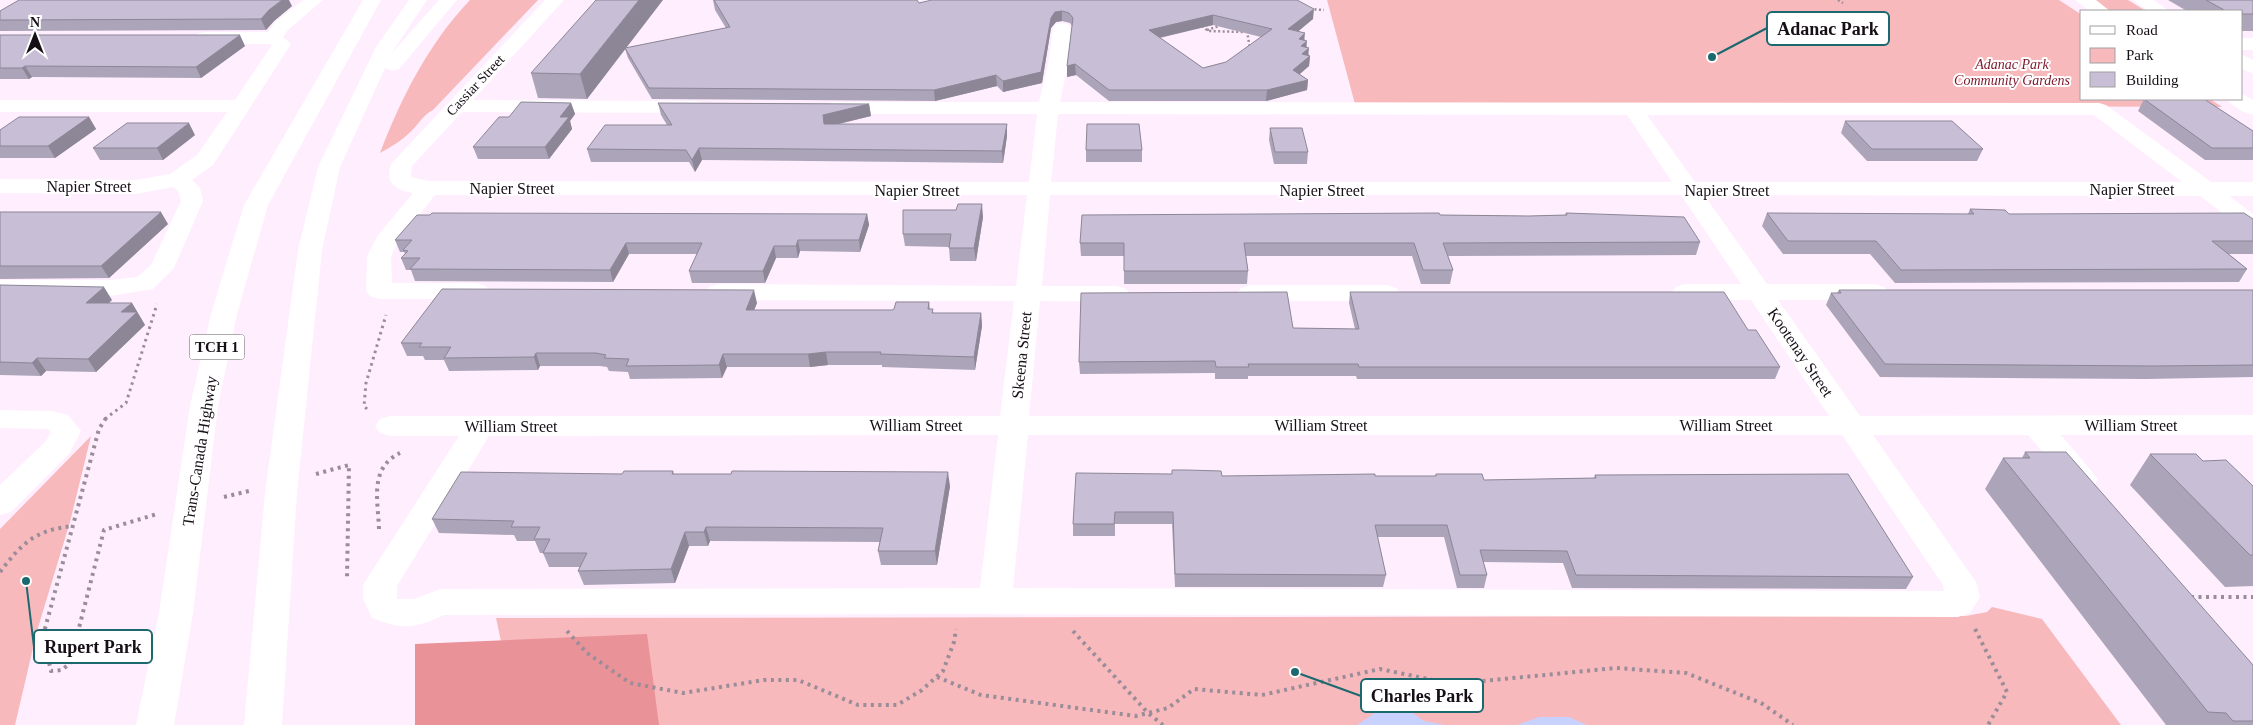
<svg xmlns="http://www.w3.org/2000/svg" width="2253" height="725" viewBox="0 0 2253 725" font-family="Georgia,serif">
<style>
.green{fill:#f8b9bc}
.forest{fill:#e99298}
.water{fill:#c9d1fe}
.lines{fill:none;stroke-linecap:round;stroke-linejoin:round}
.path-far2{stroke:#9a8d99;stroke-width:2.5;stroke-dasharray:2 2.5;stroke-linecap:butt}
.path-far1{stroke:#9a8d99;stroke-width:3;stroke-dasharray:2.5 4;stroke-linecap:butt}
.path{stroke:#9a8d99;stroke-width:4;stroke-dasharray:3 4.5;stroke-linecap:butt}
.minor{fill:#fff;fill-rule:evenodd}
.major{fill:#fff;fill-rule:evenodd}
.highway{fill:#fff;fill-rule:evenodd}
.wall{fill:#aca4b9;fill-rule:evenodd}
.shaded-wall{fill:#8c8696}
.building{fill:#c8bfd7;stroke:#8c8696;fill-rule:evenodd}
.labels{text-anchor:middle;stroke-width:4;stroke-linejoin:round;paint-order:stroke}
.far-park-label{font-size:14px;font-style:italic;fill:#7c162b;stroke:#fff}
.far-street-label{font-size:14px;fill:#160f16;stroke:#fff}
.shield{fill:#fff;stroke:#5c575c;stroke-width:1}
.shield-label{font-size:15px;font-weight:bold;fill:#160f16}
.street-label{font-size:16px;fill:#160f16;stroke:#fff}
.leader{fill:none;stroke:#1b686e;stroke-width:2}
.callout-dot{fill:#1b686e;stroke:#fff;stroke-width:2}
.callout{fill:#fff;stroke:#1b686e;stroke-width:2}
.callout-label{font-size:18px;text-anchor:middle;font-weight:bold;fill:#160f16}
</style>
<rect width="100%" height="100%" fill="#ffeefe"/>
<path class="green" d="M470,0h68l-105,110c-8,4 -11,9 -17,16 -10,12 -23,20 -36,27 21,-55 49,-110 90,-153z
M1327,0h732l23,15v84h128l12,8 -867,-3z
M2093,0h35l18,11h-36z
M91,436l-21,86 -33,109 -22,94h-15v-196z
M1992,607l50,12 79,106h-1602l-23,-107 1470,-2 21,-4z"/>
<path class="forest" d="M647,634l12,91h-244v-81z"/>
<path class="water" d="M1384,707l24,3 16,11 21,4h-88z
M1539,717h30l18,8h-70z"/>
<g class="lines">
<path class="path-far2" d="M1838,0l5,3
M1310,9l14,1
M1202,26l6,5 35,1
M1207,30l15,-5
M1247,31l3,18"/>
<path class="path-far1" d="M367,409l-3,-3 2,-23 20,-68
M105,419l21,-16 31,-99"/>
<path class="path" d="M106,418l-7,11 -56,207 8,35 11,-1 8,-7 34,-133 53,-16
M316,474l33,-9 -2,113
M224,497l25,-6
M379,529c-1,-29 -10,-61 21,-76
M0,572c22,-29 35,-42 73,-46
M2191,597h62
M1975,629l32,63 -19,33
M567,631l20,22 43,30 53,10 81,-13h34l60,25h39l25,-15 21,-19 11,-29 2,-13
M1073,631l75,82 15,12
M937,677l44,18 155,21 32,-8 26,-19 68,6 118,-26 72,15 164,-16 70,5 75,30 32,22"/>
<path class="minor" d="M303,0h20l-35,30 -5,7 8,7 -78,121 -21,15 8,8 3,13 -29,67 -21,21 -43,7h-110v-16h110l27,-3 14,-12 30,-64 -3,-10 -5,-4 -37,7 -136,-1v-14l136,1 34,-6 27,-19 30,-43h-227v-12h235l37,-55 -3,-1h-65l-7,-2 -2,-4 2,-4 7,-2h64l7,-10z
M545,0h19l-91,100 223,1 7,2 3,4 -3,4 -7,2 -234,-1 -50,54 -1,11 18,4 600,1 8,-68h-205l-7,-2 -3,-4 3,-4 7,-2h207l9,-37 5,-37 3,-4 6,-1 6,1 3,4 -3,37 -8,37 1039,1 7,2 105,77h42v14h-24l24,18v18l-8,-2 -45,-34 -496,-1 63,89h108l9,3 4,5 -4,5 -9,3h-97l82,116 393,-1v20h-192l37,44 -4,7 -11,4 -11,-4 -44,-51h-155l103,147 4,15 -10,16 -12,4 -998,-3 -516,1c-31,14 -40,15 -72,3l-9,-19v-14l96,-149h-69l-10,-3 -5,-7 5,-7 10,-3h610l14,-115 -296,-1 -9,-3 -4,-5 4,-5 9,-3 298,2 11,-91h-592l-37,47 -7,14 1,27h85l9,3 4,5 -4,5 -9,3h-98l-9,-3 -4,-5 1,-35 11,-21 35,-42c-18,-3 -28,-10 -22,-29zM1058,114l569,1 45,67h-621zM1647,115h447l88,67h-487zM1050,195h631l60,89h-56l-9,3 -4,5 4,5 9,3h66l78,116h-800l11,-115 77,1 9,-3 4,-5 -4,-5 -9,-3h-75zM998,435l-18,153 -540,1 -26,10h-17v-13l92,-150zM1028,435h814l101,150 1,6 -931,-3z
M2242,38h11v12h-11z
M1250,285h137l9,3 4,5 -4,5 -9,3h-137l-9,-3 -4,-5 4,-5z
M0,410l52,1 16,4 13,16 -12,23 -58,58 -11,3v-30l46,-44 5,-9 -3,-3 -48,-1z"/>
<path class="major" d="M2075,0h21l14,11h-21z
M2133,0h21l15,11h-21z
M2242,55l11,5v14l-11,-5z
M2242,94l11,6v15c-9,-2 -20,-8 -26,-16h15z"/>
<path class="highway" d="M363,0h18l-113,205 -31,109 -19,92 -25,207 -19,112h-38l23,-112 31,-207 21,-92 33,-109z
M409,0h18l-36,54 48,-54h18l-58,69 -7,2 -7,-3 -45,99 -18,83 -25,243 -15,232h-38l21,-232 33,-243 20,-83 58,-120z"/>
</g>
<path class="wall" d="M713,0l206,3 394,16 -16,12 8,9 4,16h1l-1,10 -10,8 9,6 -1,10 -41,11h-157l-33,-26 -9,2v-11l5,-40 -2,-3 -8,-2 -6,1 -5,6 -9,55 -39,9 -6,-6 -62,15 -283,-2 -24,-41 -3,-9 -38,50 -49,-1 -7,-25 95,-25 100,-20 -11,-18zM1213,25l48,12 -35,25 -23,6 -43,-30z
M2168,0h85v31h-11v-20h-55z
M292,6l-18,15 -8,9 -266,1v-20z
M0,35l245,11 -44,32 -169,-1 -3,2h-29z
M2144,99l109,32v29h-48l-67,-49z
M571,103l4,11 -5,7 2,8 -23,30h-71l-5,-12 36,-30z
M658,103l211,1 2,12 -32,8h168v12l-4,27 -301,-3 -7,12 -6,-10h-98l-4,-13 80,-24 -6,-10z
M89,117l7,12 -41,29h-55v-28z
M1845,121l138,28 -6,12h-110l-26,-28z
M1270,128l38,24 -1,12h-33l-5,-24z
M195,135l-32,25h-63l-7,-12z
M1086,150h56v12h-56z
M1970,209l39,5 244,5v35h-24l18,15 -8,13 -344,1 -25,-29h-87l-21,-28 5,-13 201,1z
M0,212l168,12 -59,54 -109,1z
M1566,213l134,29 -4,13 -248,1 5,14 -3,14h-29l-9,-28h-166l2,15 -1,13h-123v-28h-43l-1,-13 360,-28 89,1 36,-1z
M867,214l2,11 -9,27 -60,-1 -2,7h-22l-11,25h-73l-3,-12 8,-17h-68l-16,28 -198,-1 -4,-11h-5l-5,-12 4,-4 -1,-2h-4l-5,-12z
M983,217l-7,44h-26l-1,-14 -44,-1 -2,-12z
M0,285l112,15 -3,3h23l13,22 -49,47 -50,-1 -5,5 -41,-1z
M1839,290h414v87l-107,2 -266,-2 -54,-72 5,-12h6z
M1350,292l398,38 32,37 -5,12h-418l-1,-3h-108v3h-33v-6l-135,1 -1,-12 214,-34 62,1 -6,-26z
M929,302l1,7 4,4h47l1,13 -7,44 -93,-3v-2h-54l-18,2h-83l-5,11 -92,1 -2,-7 -19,-1 -2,-4 -7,-1h-60l-2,4 -87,1h-2l-5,-11h-19l-2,-4h-16l-6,-13 356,-40 -3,7h138z
M2025,452l228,213v60h-87l-181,-236 18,-31h19z
M2150,454l103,32v100l-28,1 -95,-102z
M673,471l1,3 276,12 -13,79h-56l-3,-14 2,-9 -170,-1 -2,5h-19l-14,37 -91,2 -6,-14 2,-4h-31l-6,-14h-3l-5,-12h-18l-3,-6 -75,-2 -7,-14 190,-45z
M1436,474l48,6 110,-2 1,-3 318,102 -7,12 -334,-1 -9,-25 -80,-1 4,13 -3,13h-27l-13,-51h-67l9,38 -3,12h-208l-3,-63h-57v12h-42v-12l149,-48h213z"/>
<path class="shaded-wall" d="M282,0h7l3,6 -18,15 -8,9 -5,-11 8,-9z
M639,0h24l-76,99 -7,-25z
M1314,9l-1,10 -25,21v-11z
M1062,11v10l-6,1 -5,6 -9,55 -39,9v-11l52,-69z
M1213,15v10l-64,15v-10z
M1305,33l-1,10 3,-2 -1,9 3,-2 -1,9 2,-1 -1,10 -17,15 1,-11 6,-31z
M240,35l5,11 -44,32 -5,-11z
M1075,64l1,11 -9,2v-11z
M25,66l7,11 -3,2 -7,-11z
M996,75l1,11 -62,15 -1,-11z
M1308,80l-1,10 -41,11 1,-11z
M571,103l4,11 -5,7 2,8 -23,30 -4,-12 15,-30z
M869,104l2,12 -46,11 1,9 -3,-21z
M89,117l7,12 -41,29 -7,-12z
M189,123l6,12 -32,25 -6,-12z
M1007,124v12l-4,27 -1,-12z
M699,148l3,12 -7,12 -3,-12z
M982,204l1,13 -7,44 -2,-13z
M161,212l7,12 -59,54 -8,-12z
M867,214l2,11 -9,27 -1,-12z
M798,240l2,11 -2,7 -2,-12z
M626,243l3,11 -16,28 -3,-12z
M774,246l2,12 -11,25 -2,-12z
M104,287l8,13 -18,15 -8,-12z
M754,290l3,13 -8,20 -3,-13z
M132,303l13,22 -49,47 -8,-13 33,-47z
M981,313l1,13 -7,44 -1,-13z
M826,352l2,13 -18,2 -2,-13z
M536,353l4,13 -2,4 -4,-13z
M723,354l4,13 -5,11 -3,-13z
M37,358l9,13 -5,5 -9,-13z
M948,472l2,14 -13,79 -2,-14z
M706,527l4,14 -2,5 -4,-14z
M685,532l4,14 -14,37 -4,-14z"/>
<path class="building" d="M19,0h263l-13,10 -8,9 -261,1v-9z
M596,0h43l-59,74 -49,-1z
M714,0h203l2,3 13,-3h365l17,9 -26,20 17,4 -6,6 8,2 -6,5 8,2 -7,6 8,2 -17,14 15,10 -41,10h-158l-34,-26 -8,2 6,-48 -4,-5 -7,-2 -7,1 -4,6 -10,54 -38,9 -7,-6 -62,15 -285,-2 -24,-40 105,-21zM1213,15l59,14 -46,33 -23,6 -54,-38z
M2206,0h47v14h-11v-3h-16z
M0,35h240l-44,32 -171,-1 -3,2h-22z
M2144,99h60l49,32v17h-41z
M521,102l50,1 -11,14h9l-24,30h-72l26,-30h10z
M658,103l211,1 -46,11 1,9h183l-5,27 -303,-3 -7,12 -6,-10 -99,-1 18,-24h67z
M19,117h70l-41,29h-48v-16z
M1845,121h107l31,28h-111z
M127,123h62l-32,25h-64z
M1087,124h52l3,26h-56z
M1270,128h32l6,24h-33z
M958,204h24l-8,44h-25l2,-14h-48v-24h53z
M1970,209l35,1 4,4 235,-1 9,6v22h-41l35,28 -346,1 -25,-29h-88l-21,-28 207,1z
M0,212h161l-60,54h-101z
M432,213l435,1 -8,26h-61l-2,6h-22l-11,25h-74l13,-28h-76l-16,27 -200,-1 10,-11h-19l7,-7 -5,-1 9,-10h-17l22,-25h13z
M1439,213l1,2 89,1 38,-1 -1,-2 118,4 16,25 -257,1 10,27h-30l-9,-27h-170l4,28h-124v-28h-44l2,-28z
M0,285l104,2 -18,16h46l-11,9h16l-49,47 -51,-1 -5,5 -32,-1z
M442,289l312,1 -8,20h146l2,-1 2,-7h33l-1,7h5l-1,4h49l-7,44 -94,-3 1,-2h-55l-18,2h-85l-4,11 -93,1 3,-7 -25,-1 2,-3 -10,-2h-60l-2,4 -89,1h-1l7,-11h-32l3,-4h-21z
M1839,290h414v75l-99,1 -269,-2 -54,-71h10z
M1287,292l6,36 66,1 -9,-37h374l24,38h8l24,37h-421l-1,-3h-110l1,3h-33l-1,-6 -136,1 2,-69z
M2025,452h41l187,213v56h-20l-7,-8 -18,-1 -205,-254h27z
M2150,454h46l7,7 23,-1 27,26v69h-3z
M1172,470h14l35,1 1,5 153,-2v2h61v-2h46l2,6 112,-2 -1,-3 253,-1 65,103 -337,-2 -9,-24 -87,-1 7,25h-27l-13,-50h-72l11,50 -211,-1 -2,-62h-58l-1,12h-41l3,-51 96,1z
M624,471h49l-1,3h59l1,-3 216,1 -13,79h-57l5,-23 -177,-1 -2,5h-19l-14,37 -93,2 9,-18h-44l7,-14h-16l6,-12h-29l3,-6 -82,-2 29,-47 161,2z"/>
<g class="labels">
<g class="far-park-label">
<text x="2012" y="69">Adanac Park<tspan x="2012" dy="16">Community Gardens</tspan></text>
</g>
<g class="far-street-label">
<text transform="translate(475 85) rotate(-47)" y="5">Cassiar Street</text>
</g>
<rect class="shield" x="189.5" y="334.5" width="55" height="25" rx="4"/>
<g class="shield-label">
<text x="217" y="352">TCH 1</text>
</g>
<g class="street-label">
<text x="89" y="192">Napier Street</text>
<text x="512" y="194">Napier Street</text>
<text x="2132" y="195">Napier Street</text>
<text x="917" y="196">Napier Street</text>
<text x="1322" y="196">Napier Street</text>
<text x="1727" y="196">Napier Street</text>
<text transform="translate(1801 352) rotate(56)" y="6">Kootenay Street</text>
<text transform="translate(1021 355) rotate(-84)" y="6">Skeena Street</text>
<text x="916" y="431">William Street</text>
<text x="1321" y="431">William Street</text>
<text x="1726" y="431">William Street</text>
<text x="2131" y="431">William Street</text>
<text x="511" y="432">William Street</text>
<text transform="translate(199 451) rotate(-81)" y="6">Trans-Canada Highway</text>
</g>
</g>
<path class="leader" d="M1712 57L1767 28M26 581L34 647M1295 672L1361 696"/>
<g class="callout-dot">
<circle cx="1712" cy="57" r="5"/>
<circle cx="26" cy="581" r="5"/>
<circle cx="1295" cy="672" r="5"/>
</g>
<g class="callout">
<rect x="1767" y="12" width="122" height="33" rx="5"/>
<rect x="34" y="630" width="118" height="33" rx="5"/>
<rect x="1361" y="679" width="122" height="33" rx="5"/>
</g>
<g class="callout-label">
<text x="1828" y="35">Adanac Park</text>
<text x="93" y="653">Rupert Park</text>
<text x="1422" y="702">Charles Park</text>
</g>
<rect x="2080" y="10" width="162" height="90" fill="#ffffff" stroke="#a29fa2"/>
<rect x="2090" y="26" width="25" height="8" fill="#ffffff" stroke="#a29fa2"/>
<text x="2126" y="35" font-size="15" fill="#160f16">Road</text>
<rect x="2090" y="48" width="25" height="15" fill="#f8b9bc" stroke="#a29fa2"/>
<text x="2126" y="60" font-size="15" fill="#160f16">Park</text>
<rect x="2090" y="72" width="25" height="15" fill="#c8bfd7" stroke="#a29fa2"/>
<text x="2126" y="85" font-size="15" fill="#160f16">Building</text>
<g transform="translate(35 35)" stroke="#ffffff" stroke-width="4" paint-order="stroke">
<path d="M0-4L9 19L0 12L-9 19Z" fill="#160f16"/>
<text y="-8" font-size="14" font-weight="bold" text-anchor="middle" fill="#160f16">N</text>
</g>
</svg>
